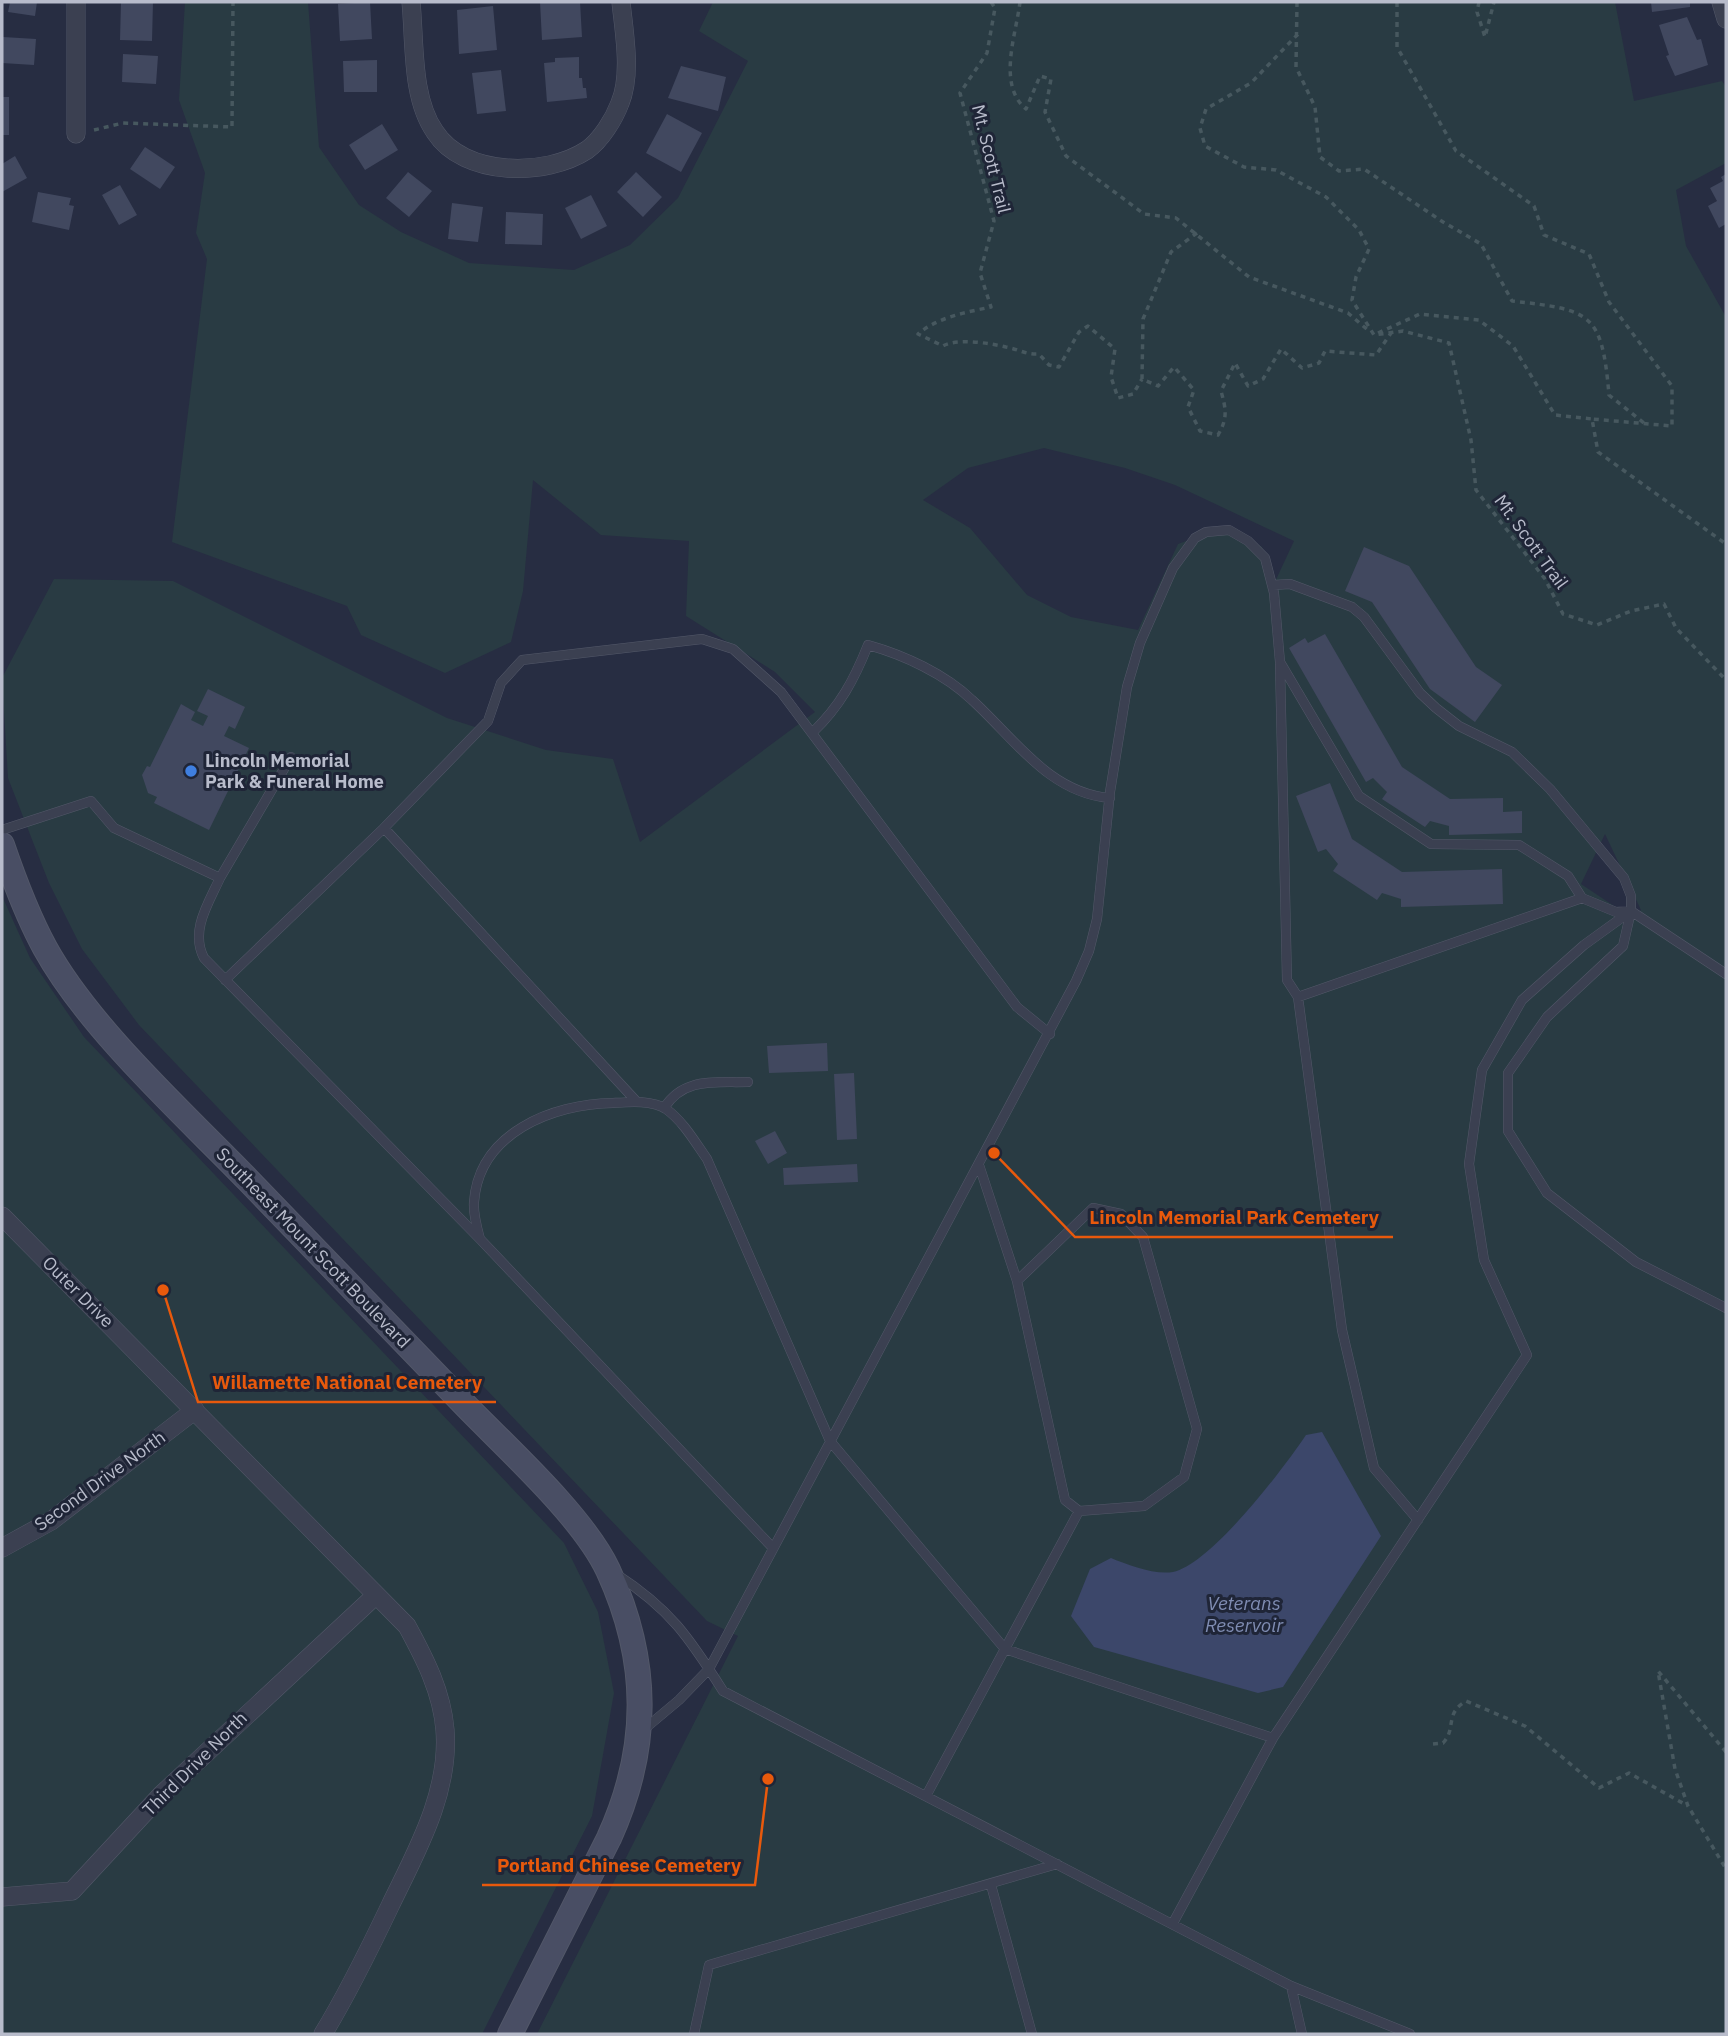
<svg xmlns="http://www.w3.org/2000/svg" width="1728" height="2036" viewBox="0 0 1728 2036" font-family="'IBM Plex Sans',sans-serif">
<style>
.green{fill:#293b43;fill-rule:evenodd}
.water{fill:#3c476a}
.building{fill:#41485f}
.lines{fill:none;stroke-linecap:round;stroke-linejoin:round}
.service-casing{stroke:#535869;stroke-width:10}
.minor-casing{stroke:#535869;stroke-width:19}
.secondary-casing{stroke:#535869;stroke-width:26}
.path{stroke:#47585f;stroke-width:3.5;stroke-dasharray:5 5;stroke-linecap:butt}
.service{stroke:#3b4051;stroke-width:9}
.minor{stroke:#3b4051;stroke-width:18}
.secondary{stroke:#494e64;stroke-width:24}
.shop-dot{fill:#3f7fe0;stroke:#1f2537;stroke-width:2.5}
.labels{text-anchor:middle;stroke-width:6;stroke-linejoin:round;paint-order:stroke}
.street-label{font-size:18px;fill:#b8bccb;stroke:#1f2537}
.poi-label{font-size:18px;font-weight:bold;fill:#b8bccb;stroke:#1f2537;text-anchor:start}
.water-label{font-size:19px;font-style:italic;fill:#7f8cb2;stroke:#1f2537}
.leader{fill:none;stroke:#e8590c;stroke-width:2.5}
.callout-dot{fill:#e8590c;stroke:#1f2537;stroke-width:2.5}
.callout-label{font-size:19px;text-anchor:middle;font-weight:bold;fill:#e8590c;stroke:#1f2537;stroke-width:6;stroke-linejoin:round;paint-order:stroke}
</style>
<rect width="100%" height="100%" fill="#272d42"/>
<path class="green" d="M185,2h123l11,145 40,58 42,27 68,31 105,7 56,-25 48,-47 70,-137 -49,-30 14,-29h902l19,99 88,-20 4,6v76l-50,27 10,56 40,71v1717h-1189l201,-398 -31,-15 -568,-596 -57,-76 -33,-66 -41,-105 -6,-100 52,-99 119,2 274,137 99,32 67,9 27,83 175,-130 -40,-40 -89,-56 3,-75 -88,-6 -68,-55 -10,111 -12,51 -66,31 -84,-38 -14,-29 -175,-64 35,-283 -11,-26 9,-60 -26,-73zM1044,448l81,20 50,17 119,56 -21,45 -11,-39 -35,-21 -49,18 -40,86 -67,-13 -44,-22 -57,-67 -47,-28 45,-32zM1605,834l36,76 -9,8 -51,-34z
M2,896l28,62 54,79 480,506 34,69 16,81 -22,123 -110,218h-480z"/>
<path class="water" d="M1322,1432l59,104 -98,151 -25,6 -164,-46 -23,-31 19,-47 21,-11c17,7 43,17 62,14 38,-8 111,-104 133,-137z"/>
<path class="building" d="M10,2h27l-2,14 -27,-4z
M121,2h32l-1,39 -32,-1z
M370,2l2,37 -32,2 -2,-37z
M540,2h40l2,35 -40,3z
M1651,2h39v5l-38,5z
M493,6l4,44 -38,4 -2,-44z
M1687,17l10,23 4,-1 7,26 -33,11 -9,-20 3,-1 -10,-30z
M3,37l33,2 -2,26 -32,-2z
M123,54l35,2 -2,28 -34,-2z
M579,57v21h3l1,10h3l1,10 -40,4 -3,-39 11,-1v-4z
M377,60v32h-33l-1,-31z
M681,66l45,11 -8,34 -50,-13z
M501,70l5,41 -29,3 -5,-41z
M2,97h7v38h-7z
M667,114l35,19 -21,39 -35,-19z
M382,124l16,26 -33,20 -16,-25z
M145,147l30,20 -15,22 -30,-20z
M15,156l12,22 -25,14v-28z
M408,172l24,19 -23,26 -23,-19z
M636,172l26,25 -19,20 -26,-25z
M1726,174v50l-7,4 -11,-22 9,-5 -7,-13 13,-7 -2,-4z
M120,185l17,30 -18,10 -17,-30z
M38,192l33,6 -2,7 5,1 -5,24 -37,-8z
M591,195l16,31 -26,13 -16,-31z
M452,203l31,4 -5,35 -30,-3z
M506,212l37,2 -1,31 -37,-1z
M1364,547l45,19 67,101 26,18 -27,37 -45,-33 -58,-87 -27,-11z
M1325,634l77,133 48,32 53,-1v14l19,-1v22l-73,2v-9l-19,-5 -5,6 -43,-28 5,-7 -14,-14 -7,4 -77,-134 16,-10 3,5z
M208,689l37,18 -10,22 -6,-3 -5,10 25,12 -40,82 -55,-27 3,-6 -9,-4 -6,-18 5,-9 3,1 31,-63 14,8 -4,8 12,6 5,-10 -11,-5z
M1330,783l22,56 50,33 100,-3 1,35 -102,3v-8l-19,-6 -5,7 -44,-29 5,-7 -12,-15 -8,3 -22,-56z
M827,1043l1,28 -59,2 -2,-27z
M854,1073l3,66 -20,1 -3,-66z
M775,1131l12,22 -19,11 -13,-23z
M857,1164l1,18 -74,3 -1,-17z"/>
<g class="lines">
<defs>
<path id="service" d="M1280,665l7,315 11,17 284,-99
M813,732c27,-26 41,-52 55,-87 36,10 77,29 104,55 42,38 77,93 138,98
M384,828l253,274
M2,830l89,-29 23,27 106,50c-12,26 -30,53 -16,80l276,281 293,309
M220,878l71,-121
M1631,911l-8,35 -76,71 -39,56v58l39,62 89,69 90,46
M1631,911l95,63
M225,980l159,-152 104,-107 13,-38 21,-23 180,-21 31,10 48,43 236,315 33,27
M1298,997l44,333 32,138 44,52
M664,1108c20,-31 50,-25 84,-26
M480,1239c-3,-11 -7,-25 -6,-37 5,-69 78,-98 139,-99 16,-1 39,-3 53,6 17,12 29,33 41,50l123,282 175,208 268,89
M1017,1281l76,-73 28,6 22,23 54,192 -13,48 -40,29 -65,5
M616,1574c54,35 73,63 107,117l568,295 119,48
M642,1731l37,-31 30,-31 367,-688 13,-30 8,-32 13,-127 17,-105 13,-44 33,-75 22,-30 11,-6 23,-2 19,11 17,17 9,35 6,69 79,134 72,48 88,1 49,31 14,22 34,14 15,-1v-15l-7,-18 -74,-89 -38,-37 -53,-26 -23,-18 -16,-15 -56,-76 -12,-10 -62,-23 -17,1
M926,1796l153,-285 -14,-11 -48,-219 -38,-116
M991,1885l41,149
M1173,1923l100,-185 254,-383 -43,-95 -15,-96 13,-94 40,-70 62,-55 47,-34
M1291,1986l11,48
M694,2034l15,-69 348,-101"/>
<path id="minor" d="M411,2c4,40 0,96 24,130 29,45 111,45 152,18 14,-10 27,-31 33,-47 12,-29 4,-71 1,-101
M1721,2l5,17
M76,134v-132
M2,1216l405,410c18,33 35,66 38,104 5,63 -29,122 -55,176 -21,44 -42,87 -67,128
M2,1548l49,-27 144,-111
M2,1897l70,-6 89,-96 215,-200"/>
<path id="secondary" d="M2,845c12,35 25,70 43,103 44,80 138,165 203,232 73,75 146,151 219,227 42,43 116,110 141,163 42,91 42,178 1,268l-99,196"/>
</defs>
<use href="#service" class="service-casing"/>
<use href="#minor" class="minor-casing"/>
<use href="#secondary" class="secondary-casing"/>
<path class="path" d="M991,2l4,6 -8,45 -27,40 34,128 -14,52 11,34c-24,5 -53,10 -73,27l25,12c14,-8 46,-3 63,1 12,2 20,8 33,7l10,11 10,2 20,-35 9,-6 27,23 -4,28 7,21 15,-4 9,-15
M1020,2c-4,33 -23,83 6,107l14,-33 11,3 -6,33 21,44 78,58 32,4 73,59 99,36 21,18
M1297,2l-1,65 19,40 5,50 19,14 25,-2 79,53 38,22 31,57c79,9 90,11 97,94l35,28
M1397,2v45l59,104 78,55 10,29 45,19 20,48 63,84v40l-80,-7 6,33 128,92
M1479,2l-2,10 8,25 9,-35
M1298,34l-47,49 -45,26 -6,19 5,18 39,21 32,3 50,27 33,33 10,19 -13,28 -4,23 22,35 29,-4 46,12 22,97 5,50 69,89 18,35 34,11 34,-14 33,-7 12,24 50,52
M94,130l29,-7 109,4 1,-125
M1197,233l-26,19 -28,67 -1,60 16,7 16,-19 20,23 -6,17 12,24 18,4c10,-17 8,-26 3,-44l14,-28 13,23 15,-7 18,-30 21,19 17,-5 6,-12 51,4 15,-22
M1378,333l42,-19 59,6 34,26 42,69 37,4
M1433,1744l10,-1c14,-15 1,-29 23,-42l59,25 74,62 30,-15 59,33
M1726,1752l-68,-81 17,98 13,37 38,63"/>
<use href="#service" class="service"/>
<use href="#minor" class="minor"/>
<use href="#secondary" class="secondary"/>
</g>
<circle class="shop-dot" cx="191" cy="771" r="7"/>
<g class="labels">
<g class="street-label">
<text transform="translate(991 159) rotate(76)" y="6">Mt. Scott Trail</text>
<text transform="translate(1531 542) rotate(54)" y="6">Mt. Scott Trail</text>
<text transform="translate(313 1248) rotate(46)" y="6">Southeast Mount Scott Boulevard</text>
<text transform="translate(78 1292) rotate(45)" y="6">Outer Drive</text>
<text transform="translate(100 1481) rotate(-36)" y="6">Second Drive North</text>
<text transform="translate(195 1764) rotate(-45)" y="6">Third Drive North</text>
</g>
<g class="poi-label">
<text x="205" y="767">Lincoln Memorial<tspan x="205" dy="21">Park &amp; Funeral Home</tspan></text>
</g>
<g class="water-label">
<text x="1244" y="1610">Veterans<tspan x="1244" dy="22">Reservoir</tspan></text>
</g>
</g>
<path class="leader" d="M994 1153L1075 1237H1393M163 1290L198 1402H496M768 1779L755 1885H482"/>
<g class="callout-dot">
<circle cx="994" cy="1153" r="7"/>
<circle cx="163" cy="1290" r="7"/>
<circle cx="768" cy="1779" r="7"/>
</g>
<g class="callout-label">
<text x="1234" y="1224">Lincoln Memorial Park Cemetery</text>
<text x="347" y="1389">Willamette National Cemetery</text>
<text x="619" y="1872">Portland Chinese Cemetery</text>
</g>
<rect width="1728" height="2036" fill="none" stroke="#b8bccb" stroke-width="7"/>
</svg>
